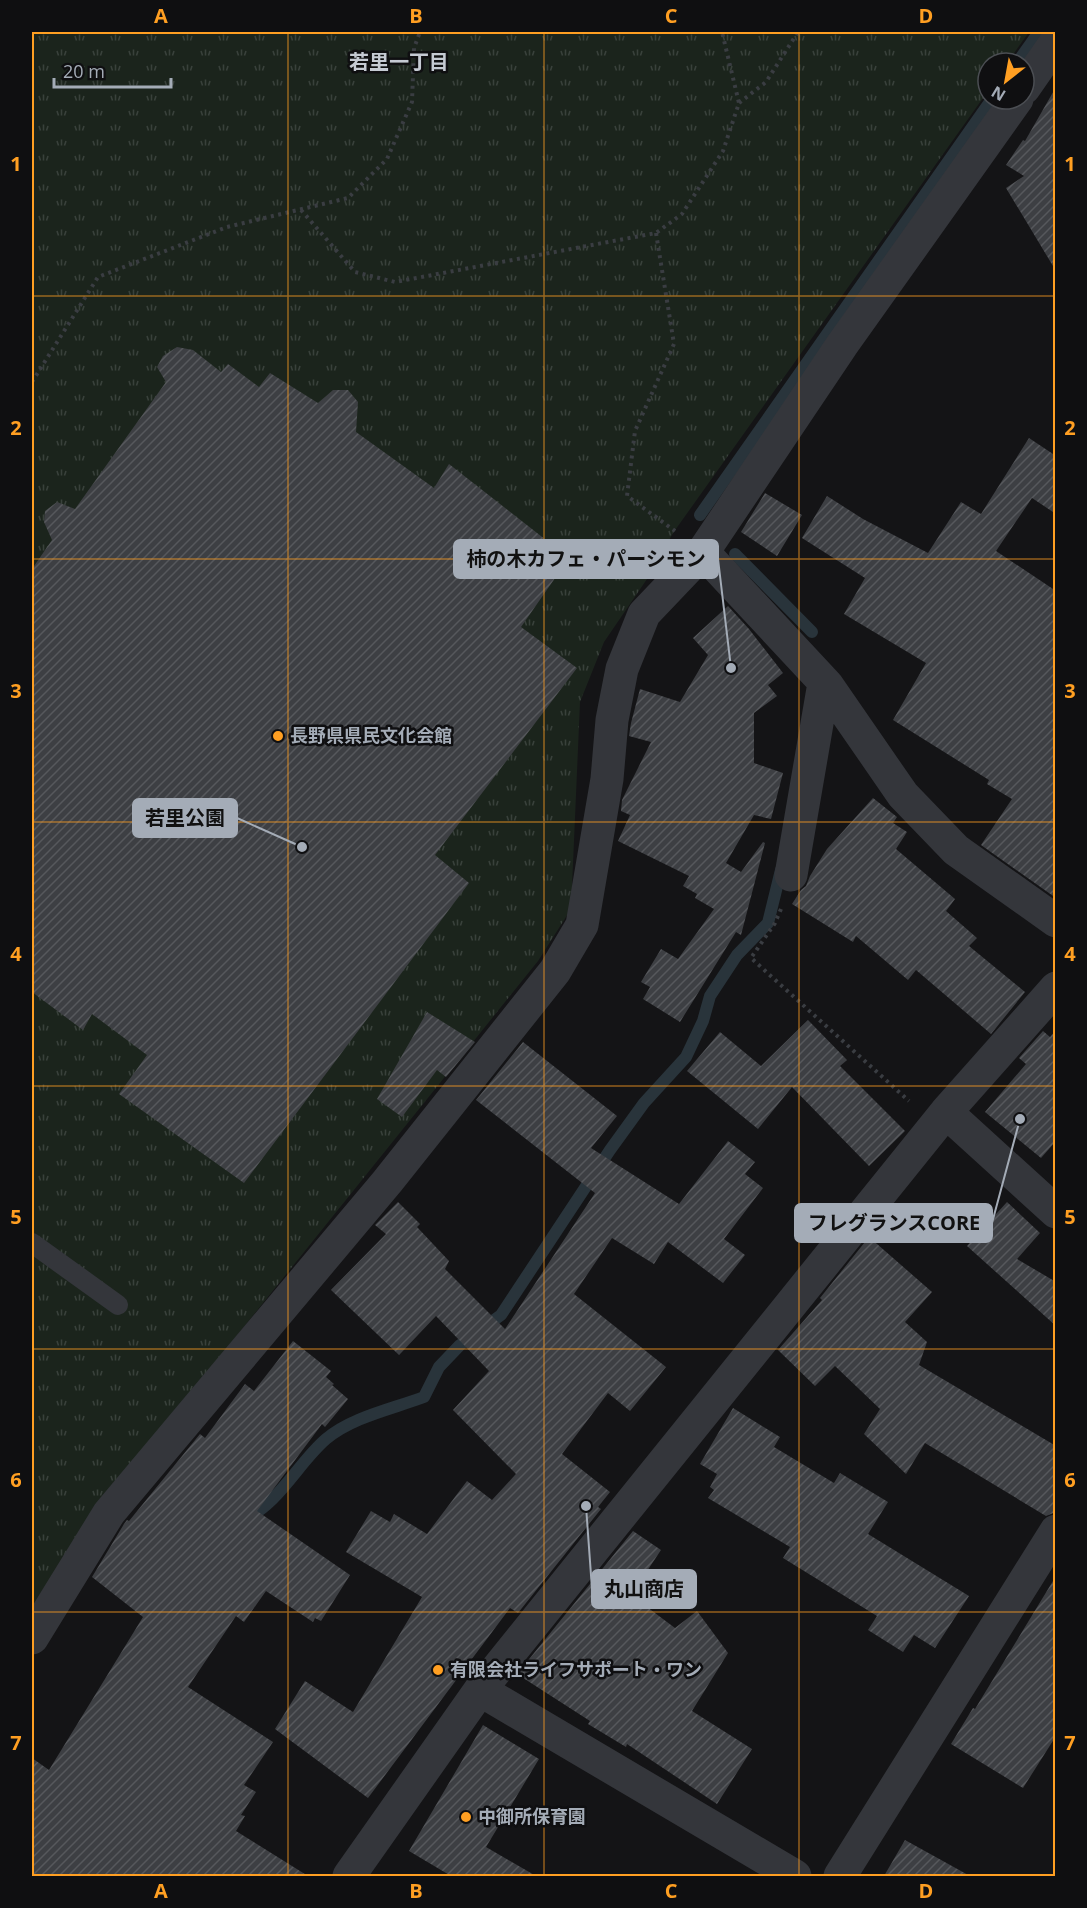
<svg xmlns="http://www.w3.org/2000/svg" width="1087" height="1908" viewBox="0 0 1087 1908" font-family="'Open Sans','Noto Sans JP',sans-serif">
<style>
.grass{fill:url(#grass-tufts)}
.lines{fill:none;stroke-linecap:round;stroke-linejoin:round}
.stream{stroke:#29343b;stroke-width:12}
.building{fill:url(#building-hatch)}
.path{stroke:#3a3d42;stroke-width:4;stroke-dasharray:3 4.5;stroke-linecap:butt}
.lane{stroke:#34363b;stroke-width:20}
.street{stroke:#34363b;stroke-width:33}
.grid{fill:none;stroke:#ff9f22;stroke-width:1.5;stroke-opacity:0.55}
.poi-dot{fill:#ff9f22;stroke:#0f0f11;stroke-width:2}
.labels{text-anchor:middle;stroke-width:5;stroke-linejoin:round;paint-order:stroke}
.poi-label{font-size:18px;font-weight:bold;fill:#a4acb7;stroke:#0f0f11;text-anchor:start}
.neighbourhood-label{font-size:20px;font-weight:bold;fill:#c5cad3;stroke:#0f0f11}
.leader{fill:none;stroke:#a4acb7;stroke-width:2}
.callout-dot{fill:#a4acb7;stroke:#0f0f11;stroke-width:2}
.callout{fill:#a4acb7;stroke:#a4acb7;stroke-width:2}
.callout-label{font-size:20px;text-anchor:middle;font-weight:bold;fill:#111}
.neatline{fill:none;stroke:#ff9f22;stroke-width:2}
.grid-label{font-size:20px;text-anchor:middle;font-weight:bold;fill:#ff9f22}
</style>
<defs>
<pattern id="grass-tufts" width="24" height="20" patternUnits="userSpaceOnUse" patternTransform="scale(1.5)"><rect width="24" height="20" fill="#1b241c"/><path d="M3 7l-1-3M5 7V3M7 7l1-3M15 17l-1-3M17 17v-4M19 17l1-3" fill="none" stroke="#39413b"/></pattern>
<pattern id="building-hatch" width="6" height="6" patternUnits="userSpaceOnUse" patternTransform="scale(1.5)"><rect width="6" height="6" fill="#3d3f43"/><path d="M-1 1l2-2M0 6l6-6M5 7l2-2" fill="none" stroke="#56585c"/></pattern>
</defs>
<rect width="100%" height="100%" fill="#141416"/>
<path class="grass" d="M32,32h997l-22,31h-19v28l-315,442 -26,46 -43,63 -24,60 -9,207 -33,52 -439,546 -67,99z"/>
<g class="lines">
<path class="stream" d="M1017,63l22,-31
M700,515l292,-416
M735,554l77,78
M243,1520c36,-16 55,-57 83,-81 26,-22 66,-30 98,-42l15,-30 21,-22 41,-30 109,-165 34,-47 42,-46 17,-36 7,-25 27,-41 31,-32 13,-53"/>
</g>
<path class="building" d="M1056,87v184l-50,-83 18,-12 -18,-11 17,-25 2,1z
M177,347l16,3 28,22 7,-8 31,23 11,-14 48,30 15,-13h15l10,12 -2,30 78,56 15,-24 120,94 -48,69 56,41 -142,187 34,28 -225,300 -125,-89 28,-39 -55,-41 -9,16 -51,-38v-423l20,-29 -8,-18 1,-11 12,-9 18,7 91,-127 -9,-15 6,-11z
M1029,438l27,18v58l-24,-16 -36,53 60,40v307l-75,-53 31,-46 -25,-15 2,-4 -96,-60 33,-57 -82,-49 21,-36 -63,-40 25,-42 36,23 65,34 33,-51 20,12z
M765,493l37,22 -25,41 -36,-24z
M728,606l21,23 34,44 -15,12 9,11 -23,17v50l29,10 -12,46 -17,-4 -28,48 15,9 22,-30 2,1 -24,92 -5,-3 -56,90 -37,-23 7,-12 -9,-5 20,-33 17,10 36,-50 -19,-11 2,-4 -14,-8 6,-10 -71,-35 12,-26 -9,-4 1,-11 29,-58 -22,-6 2,-13 9,-34 40,13 28,-47 -15,-17z
M873,798l24,19 -4,6 14,9 -11,17 59,50 -9,12 31,27 -8,8 56,46 -34,42 -75,-64 -8,10 -52,-44 -3,6 -61,-38 9,-14 5,-4 4,-10 17,-27z
M427,1012l48,30 -29,35 -9,-7 -35,47 -25,-18z
M808,1020l39,40 -7,6 65,65 -36,35 -77,-79 -34,42 -71,-58 33,-39 41,34z
M1056,1030v111l-15,17 -56,-46 41,-48 -7,-6 24,-27 7,6z
M523,1042l94,74 -26,32 88,56 49,-63 27,21 -10,12 18,14 -39,51 21,16 -22,28 -55,-41 -14,22 -42,-26 -38,56 92,73 -36,44 -22,-18 -46,61 48,38 -12,15 3,2 -83,104 -8,-5 -142,190 -93,-69 30,-48 48,31 69,-115 -76,-45 25,-41 19,11 4,-8 33,20 40,-53 25,19 24,-26 -63,-64 36,-39 -53,-55 -37,39 -68,-65 55,-56 -11,-9 23,-23 22,22 -3,3 32,34 -4,8 60,60 90,-136 -119,-93z
M1007,1202l33,31 -23,26 39,23v44l-89,-80z
M869,1237l63,55 -27,30 22,20 -8,23 137,81v66l-10,4 -121,-73 -19,31 -42,-40 16,-25 -45,-43 -20,20 -37,-36 44,-50 -2,-2z
M293,1341l38,30 -5,6 8,7 -2,1 16,14 -23,28 -3,-3 -65,87 93,64 -29,46 -6,-3 -2,4 -47,-31 -22,31 -8,-6 -48,71 85,55 -29,43 12,7 -15,23 4,1 -9,15 72,45h-276v-118l17,12 94,-153 -51,-40 32,-53 3,-4 2,1 71,-87 5,4 40,-54 9,7z
M733,1408l47,29 -6,10 60,36 6,-10 48,29 -20,32 101,62 -34,52 -21,-13 -11,17 -35,-22 9,-14 -94,-58 7,-11 -82,-49 6,-8 -4,-3 7,-13 -17,-10z
M633,1531l28,19 -30,45 44,33 22,-17 31,42 -36,58 60,38 -35,55 -90,-60 -1,3 -38,-23 2,-3 -73,-47z
M1056,1576v160l-33,52 -72,-44 22,-36 2,1z
M483,1725l56,34 -53,88 50,29h-85l-42,-25z
M905,1840l65,36h-86z"/>
<g class="lines">
<path class="path" d="M739,103l27,-21 32,-50
M301,210l54,62 40,10 261,-49 26,-19 41,-63 16,-48 -17,-71
M656,233l18,111 -39,87 -8,65 48,35
M32,382l66,-105 129,-50 121,-29 39,-39 25,-57 2,-54 6,-16
M781,909l-6,14 -24,35 158,143"/>
<path class="lane" d="M32,1243l86,62"/>
<path class="street" d="M1024,88l32,-46
M703,552l124,133 76,110 53,55 100,71
M791,875l33,-192
M946,1112l110,100
M32,1638l77,-125 278,-331 168,-211 27,-46 25,-146 5,-59 10,-51 22,-55 59,-62 139,-207 175,-246
M480,1690l315,186
M349,1876l131,-186 466,-578 110,-124
M840,1876l216,-345"/>
</g>
<path class="grid" d="M288,32v1844M544,32v1844M799,32v1844M32,296h1024M32,559h1024M32,822h1024M32,1086h1024M32,1349h1024M32,1612h1024"/>
<g class="poi-dot">
<circle cx="278" cy="736" r="6"/>
<circle cx="438" cy="1670" r="6"/>
<circle cx="466" cy="1817" r="6"/>
</g>
<g class="labels">
<g class="poi-label">
<text x="290" y="742">長野県県民文化会館</text>
<text x="450" y="1676">有限会社ライフサポート・ワン</text>
<text x="478" y="1823">中御所保育園</text>
</g>
<g class="neighbourhood-label">
<text x="399" y="69">若里一丁目</text>
</g>
</g>
<path class="leader" d="M731 668L718 559M302 847L237 818M1020 1119L992 1223M586 1506L592 1589"/>
<g class="callout-dot">
<circle cx="731" cy="668" r="6"/>
<circle cx="302" cy="847" r="6"/>
<circle cx="1020" cy="1119" r="6"/>
<circle cx="586" cy="1506" r="6"/>
</g>
<g class="callout">
<rect x="454" y="540" width="264" height="38" rx="6"/>
<rect x="133" y="799" width="104" height="38" rx="6"/>
<rect x="795" y="1204" width="197" height="38" rx="6"/>
<rect x="592" y="1570" width="104" height="38" rx="6"/>
</g>
<g class="callout-label">
<text x="586" y="566">柿の木カフェ・パーシモン</text>
<text x="185" y="825">若里公園</text>
<text x="894" y="1230">フレグランスCORE</text>
<text x="644" y="1596">丸山商店</text>
</g>
<rect width="1087" height="1908" fill="none" stroke="#0f0f11" stroke-width="66"/>
<g transform="translate(1006 81) rotate(211)"><circle r="28" fill="#0f0f11" stroke="#4b4e53" stroke-width="1.5"/>
<path d="M0-4.5L10 22L0 15L-10 22Z" fill="#ff9f22"/>
<text y="-9" font-size="16" font-weight="bold" text-anchor="middle" fill="#a4acb7">N</text>
</g>
<path d="M54 78v9h117v-9" fill="none" stroke="#a4acb7" stroke-width="3"/>
<text x="63" y="78" font-size="18" fill="#a4acb7" stroke="#0f0f11" stroke-width="4.5" paint-order="stroke">20 m</text>
<rect x="33" y="33" width="1021" height="1842" class="neatline"/>
<g class="grid-label">
<text x="161" y="23">A</text>
<text x="416" y="23">B</text>
<text x="671" y="23">C</text>
<text x="926" y="23">D</text>
<text x="16" y="171">1</text>
<text x="1070" y="171">1</text>
<text x="16" y="435">2</text>
<text x="1070" y="435">2</text>
<text x="16" y="698">3</text>
<text x="1070" y="698">3</text>
<text x="16" y="961">4</text>
<text x="1070" y="961">4</text>
<text x="16" y="1224">5</text>
<text x="1070" y="1224">5</text>
<text x="16" y="1487">6</text>
<text x="1070" y="1487">6</text>
<text x="16" y="1750">7</text>
<text x="1070" y="1750">7</text>
<text x="161" y="1898">A</text>
<text x="416" y="1898">B</text>
<text x="671" y="1898">C</text>
<text x="926" y="1898">D</text>
</g>
</svg>
